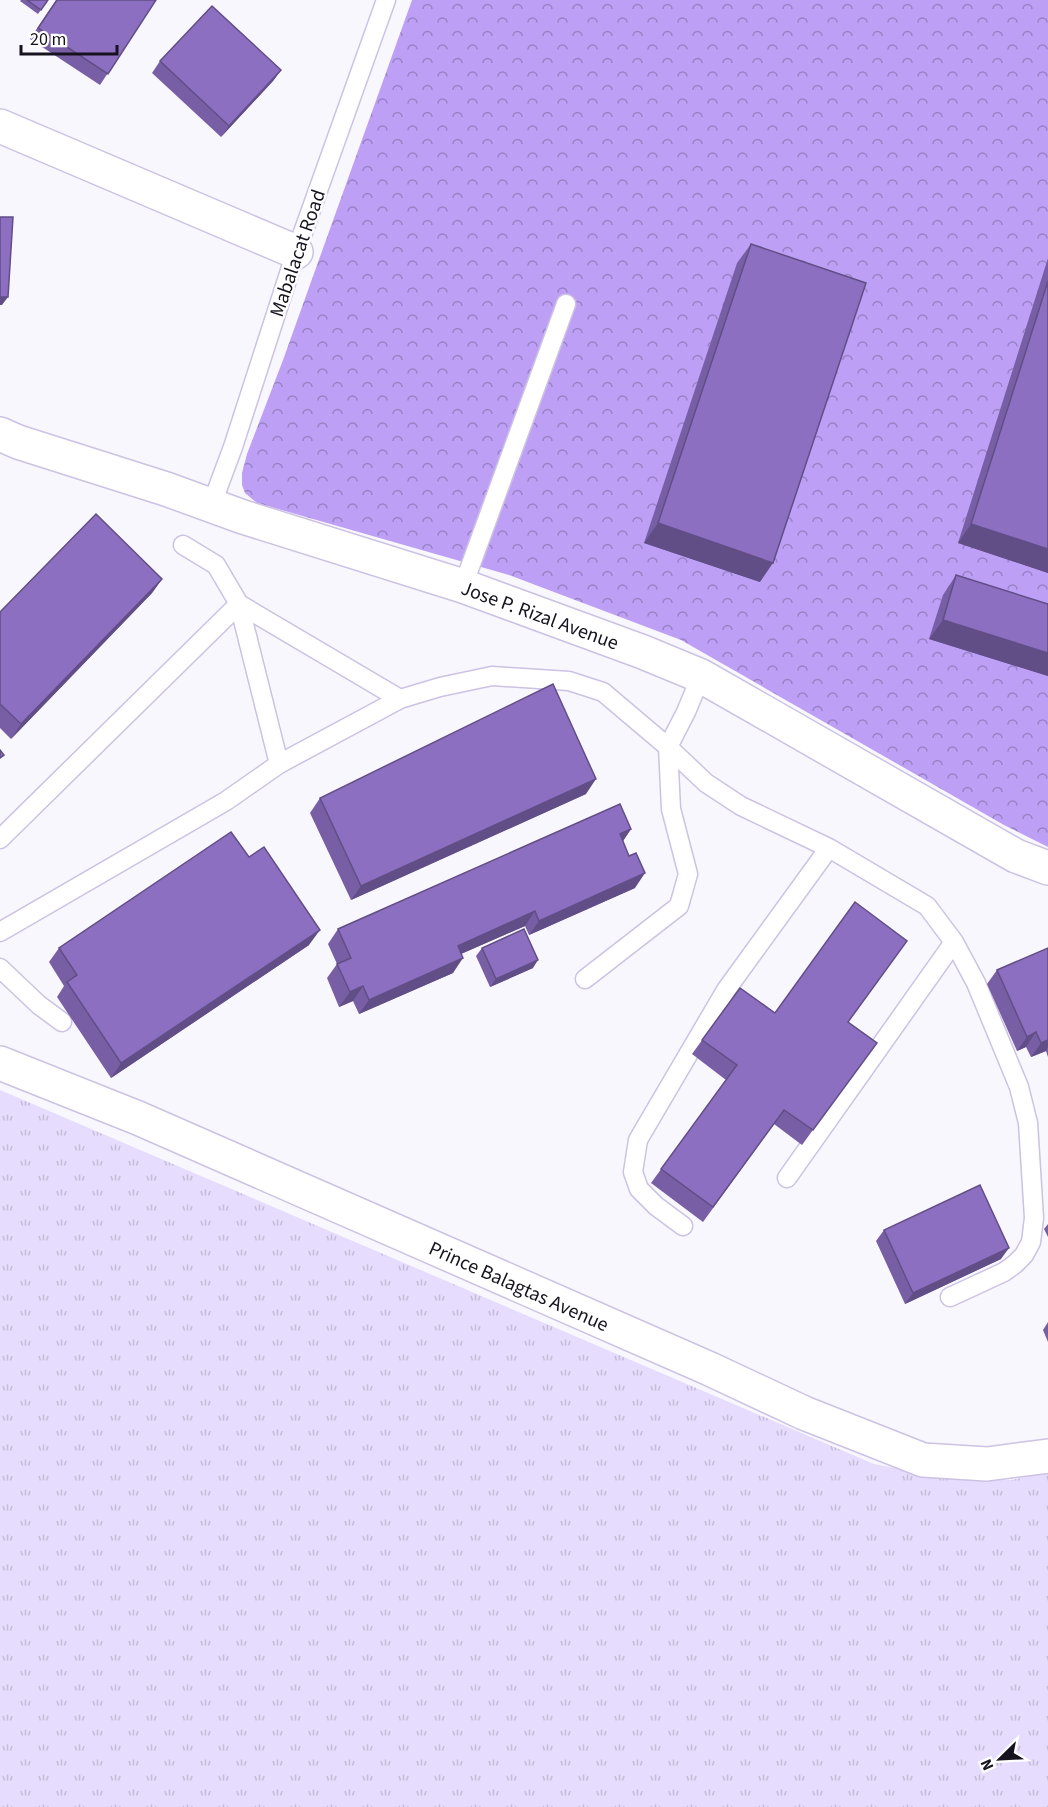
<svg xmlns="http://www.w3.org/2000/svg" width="1048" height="1807" viewBox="0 0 1048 1807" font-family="'Source Sans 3',sans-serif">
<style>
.grass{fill:url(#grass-tufts)}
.forest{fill:url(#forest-crowns)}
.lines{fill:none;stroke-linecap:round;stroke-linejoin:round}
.service-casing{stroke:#ccc2e3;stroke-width:21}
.minor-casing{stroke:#ccc2e3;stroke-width:36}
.secondary-casing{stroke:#ccc2e3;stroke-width:36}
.service{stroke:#fff;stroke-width:18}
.minor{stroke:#fff;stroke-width:33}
.secondary{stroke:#fff;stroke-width:33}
.wall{fill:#785fa5}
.shaded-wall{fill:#624e86}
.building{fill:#8c6fc0;stroke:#624e86;stroke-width:1.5}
.labels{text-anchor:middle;stroke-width:5;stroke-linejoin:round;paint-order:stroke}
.street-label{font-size:20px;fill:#16131e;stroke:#fff}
</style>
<defs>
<pattern id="grass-tufts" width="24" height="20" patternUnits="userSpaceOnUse" patternTransform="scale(1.5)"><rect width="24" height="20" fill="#e6dcfd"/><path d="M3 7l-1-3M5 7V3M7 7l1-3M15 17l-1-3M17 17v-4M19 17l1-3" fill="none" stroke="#c5bcd8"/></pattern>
<pattern id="forest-crowns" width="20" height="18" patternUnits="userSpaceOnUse" patternTransform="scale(1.5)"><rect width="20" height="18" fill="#bda0f5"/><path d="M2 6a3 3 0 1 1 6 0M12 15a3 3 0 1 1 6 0" fill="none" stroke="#9981c6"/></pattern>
</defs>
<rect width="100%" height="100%" fill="#f9f7fe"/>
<path class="grass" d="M0,1090l874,374 68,13 69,3 37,-8v335h-1048z"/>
<path class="forest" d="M412,0h636v847l-44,-22 -323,-185 -172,-65 -252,-72 -12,-10 -3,-8v-12l5,-19 36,-94z"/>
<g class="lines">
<defs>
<path id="service" d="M211,506l22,-59 63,-195 90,-252
M463,586l103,-282
M701,676l-15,36 -18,35 38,36 35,23 88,42 98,58 27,36 22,41 43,104 9,36 6,95 -3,24 -7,13 -9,9 -11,8 -54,25
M279,764l-40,-160 161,95
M0,839l239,-235 -23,-39 -33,-20
M0,932l226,-131 53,-37 121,-65 40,-12 52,-11 77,5 34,11 65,55 3,62 17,65 -9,32 -94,73
M0,968l39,37 23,17
M787,1178l167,-236
M683,1226l-27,-20 -17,-17 -6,-17 5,-32 88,-150 103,-142"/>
<path id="minor" d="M0,126l296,126
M0,434l18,8 148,47 77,28 220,69 180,66 58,24 315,180 32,12"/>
<path id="secondary" d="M0,1063l138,55 572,251 94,44 119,47 64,4 61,-8"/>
</defs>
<use href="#service" class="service-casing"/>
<use href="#minor" class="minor-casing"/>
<use href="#secondary" class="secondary-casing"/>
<use href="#service" class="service"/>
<use href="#minor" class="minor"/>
<use href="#secondary" class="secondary"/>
</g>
<path class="wall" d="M21,0h27l-10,14 -18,-13z
M56,0h100l-56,85 -70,-46z
M160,61l121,9 -8,11 -52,56 -69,-64z
M751,244l9,338 -116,-39 93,-280z
M1048,258v315l-90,-30z
M956,575l92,29v72l-119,-37 14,-44z
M162,579l-10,14 -141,146 -11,-11v-116z
M586,794l-235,106 -41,-87 10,-15z
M631,829l-8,12 12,47 -106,47 -4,-9 -64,28 -8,19 -94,41 -6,-13 -14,6 -12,-29 10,-14 -9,-20 10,-15z
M309,945l-198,133 -54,-81 7,-11 -15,-24 10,-14z
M482,948l51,20 -43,19 -14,-31z
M1048,948v109l-2,-6 -15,6 -5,-10 -9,4 -30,-67 10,-14z
M740,988l35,25 73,9 18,35 -64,88 -28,-21 -71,98 -52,-39 75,-103 -34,-26z
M1048,1224v13l-4,-8z
M884,1230l117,29 -96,45 -29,-63z
M1048,1322v20l-5,-12z"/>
<path class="shaded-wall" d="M281,70l-8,11 -52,56 8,-11z
M0,297h8l-6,8h-2z
M658,523l115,40 -13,19 -116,-39z
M971,524l77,25v24l-90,-30z
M162,579l-10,14 -141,146 10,-15z
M943,620l105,33v23l-119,-37z
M596,779l-10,15 -235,106 10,-14z
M631,829l-10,15 -1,-10z
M645,873l-10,15 -106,47 10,-14z
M535,911l-10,15 -78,34 11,-14z
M320,930l-11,15 -198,133 10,-15z
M463,958l-10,15 -94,41 10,-14z
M538,960l-5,8 -43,19 6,-8z
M363,986l-10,15 -14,6 11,-15z
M1036,1032l-10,15 -9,4 10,-14z
M1048,1040v7l-2,4 -15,6 10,-14z
M1009,1248l-8,11 -96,45 8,-11z"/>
<path class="building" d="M27,0h21l-7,10z
M57,0h99l-48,74 -70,-46z
M212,6l69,64 -52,56 -69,-65z
M0,217h13l-5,80h-8z
M751,244l115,39 -93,280 -115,-40z
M1048,281v268l-77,-25z
M96,514l66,65 -141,145 -21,-20v-92z
M956,575l92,29v49l-105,-33z
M553,684l43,95 -235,107 -41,-88z
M0,750l4,5 -4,3z
M620,804l11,25 -11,5 9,22 7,-3 9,20 -106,48 -4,-10 -77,35 5,12 -94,42 -6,-14 -13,6 -13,-28 14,-6 -13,-29z
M231,832l18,25 15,-10 56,83 -199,133 -54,-81 10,-7 -18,-27z
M855,902l52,39 -59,81 29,21 -64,87 -29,-20 -71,97 -52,-38 76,-104 -35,-25 38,-52 35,25z
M524,929l14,31 -42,19 -14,-31z
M1048,948v92l-7,3 -5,-11 -9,5 -30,-67z
M980,1185l29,63 -96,45 -29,-63z"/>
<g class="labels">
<g class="street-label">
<text transform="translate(297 253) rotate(-71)" y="7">Mabalacat Road</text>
<text transform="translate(540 615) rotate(20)" y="7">Jose P. Rizal Avenue</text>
<text transform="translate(519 1286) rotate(24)" y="7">Prince Balagtas Avenue</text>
</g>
</g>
<g transform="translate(1000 1759) rotate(246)" stroke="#ffffff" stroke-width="4.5" paint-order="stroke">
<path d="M0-4.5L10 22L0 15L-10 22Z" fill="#16131e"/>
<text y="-9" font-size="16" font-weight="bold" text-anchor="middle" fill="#16131e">N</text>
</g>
<path d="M21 45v9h96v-9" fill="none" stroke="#16131e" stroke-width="3"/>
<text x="30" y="45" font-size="18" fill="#16131e" stroke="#ffffff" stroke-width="4.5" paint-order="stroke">20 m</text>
</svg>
